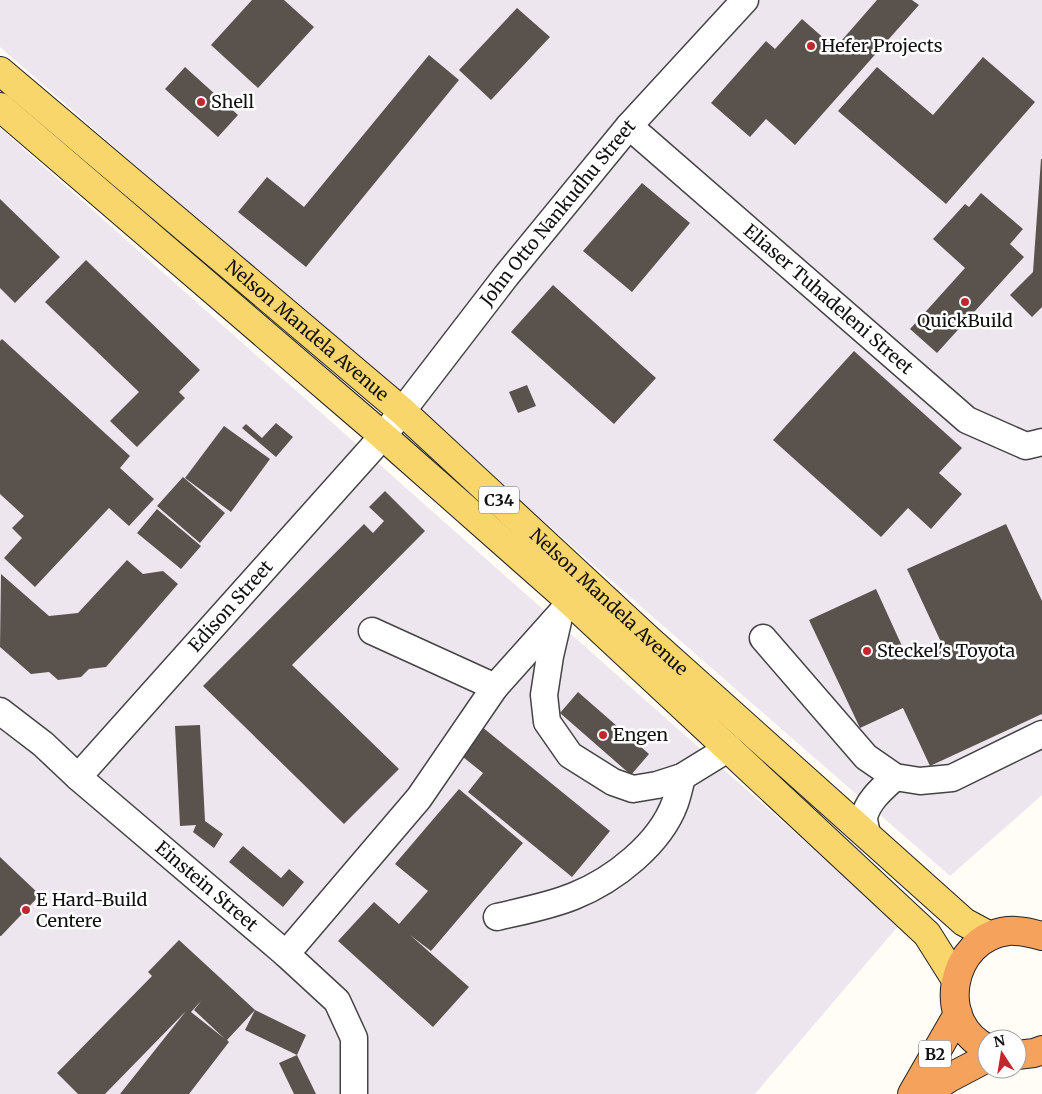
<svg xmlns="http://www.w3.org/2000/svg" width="1042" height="1094" viewBox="0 0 1042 1094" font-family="Merriweather,serif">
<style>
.industrial{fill:#eee6ef}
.building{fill:#5a524d;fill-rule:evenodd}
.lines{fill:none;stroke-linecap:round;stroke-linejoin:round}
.minor-casing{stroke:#444;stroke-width:29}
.major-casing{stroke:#222;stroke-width:30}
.highway-casing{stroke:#222;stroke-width:30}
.minor{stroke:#fff;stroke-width:26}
.major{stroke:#f9d66b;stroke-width:28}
.highway{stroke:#f5a25d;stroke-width:28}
.poi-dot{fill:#c4262e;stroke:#fff;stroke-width:2}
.labels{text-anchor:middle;stroke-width:5;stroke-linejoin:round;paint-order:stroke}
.shield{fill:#fff;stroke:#585858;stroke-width:1}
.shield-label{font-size:16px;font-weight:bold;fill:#111}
.poi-label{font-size:18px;fill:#111;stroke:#fff;text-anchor:start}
.street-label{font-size:18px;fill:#111;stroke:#fff}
</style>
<rect width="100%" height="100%" fill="#fffdf5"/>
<path class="industrial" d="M0,0h1042v795l-92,81 -950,-829z
M0,128l899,797 -144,169h-755z"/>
<path class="building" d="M252,0h32l30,27 -56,61 -47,-43z
M877,0h35l7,5 -124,140 -29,-26 -16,18 -39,-34 55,-62 9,8 27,-30 33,29z
M517,8l33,29 -59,63 -32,-30z
M429,55l30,25 -153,187 -68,-55 29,-35 37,30z
M983,57l52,45 -89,102 -108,-93 39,-44 56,48z
M185,67l53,48 -20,22 -53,-48z
M1041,159h1v148l-10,10 -22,-22 23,-23z
M642,183l48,40 -58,69 -49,-41z
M981,193l42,36 -13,15 14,13 -87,96 -27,-24 55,-61 -32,-29 32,-35 4,3z
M0,199l60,58 -45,46 -15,-15z
M86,260l114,110 -21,22 6,6 -48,49 -27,-26 29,-29 -94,-90z
M553,285l103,93 -42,46 -103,-92z
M2,339l128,117 -10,12 34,31 -25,27 -20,-18 -74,79 -31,-29 18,-20 -10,-10 12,-12 -24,-22v-153z
M854,351l108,97 -23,25 23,21 -31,35 -23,-21 -27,29 -108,-97z
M527,385l9,21 -18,7 -9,-21z
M276,423l17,14 -17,20 -34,-29 4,-4 16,14z
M224,426l46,33 -39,53 -46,-34z
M183,477l42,36 -25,30 -43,-37z
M385,491l40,40 -133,134 107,104 -55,55 -141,-138 161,-162 9,9 11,-12 -15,-14z
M157,509l44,37 -20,23 -44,-36z
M1006,524l36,77v113l-112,52 -27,-58 -43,20 -51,-108 67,-31 31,68 34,-15 -34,-73z
M127,560l16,14 20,-3 15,13 -72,83 -17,2 -8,8 -23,3 -9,-8 -18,2 -31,-27 1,-73 48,42 29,-3z
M578,692l71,62 -18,21 -71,-62z
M476,722l134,109 -38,46 -104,-85 15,-19 -30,-24z
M200,725l5,96 18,13 -9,14 -21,-16 3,-7 -16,1 -5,-100z
M459,789l64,54 -92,108 -21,-16 59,52 -36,40 -95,-86 36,-39 25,22 29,-33 -33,-27z
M243,846l38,32 8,-9 15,13 -21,25 -54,-45z
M0,857l40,38 -39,41h-1z
M179,940l76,70 -28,30 2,2 -40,52h-69l66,-83 -81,83h-27l-21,-21 95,-97 -4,-4zM202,1000l-8,10 31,29 -34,-27z
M255,1010l51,25 -9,20 19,39h-22l-15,-31 18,-8 -52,-25z"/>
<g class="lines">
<defs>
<g id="minor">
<path id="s1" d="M629,126l338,294 59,26 16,-4"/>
<path d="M559,617l-9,39 -6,39 3,27 23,33 43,27 20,7 24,-4 25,-8 47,-29"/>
<path d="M372,631l123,56"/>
<path d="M763,638l103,119 29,20 25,4 32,-3 90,-44"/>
<path id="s2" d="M0,711l43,33 35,33 208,177 51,47 17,37v56"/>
<path id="s3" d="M78,777l305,-341 123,-160 123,-150 116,-126"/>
<path d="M867,834c-1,-5 -3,-12 -3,-16 3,-17 19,-30 31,-41"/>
<path d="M497,917c25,-6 53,-11 77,-21 40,-16 86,-52 101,-93 3,-9 5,-18 7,-26"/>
<path d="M286,954l133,-156 76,-111 76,-85"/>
</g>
<g id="major">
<path id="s4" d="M0,71l402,340 246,228 316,283 26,14"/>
<path d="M0,107l383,329 188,166 356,332 29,46"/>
</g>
<path id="highway" d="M987,1048c-53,-26 -37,-110 21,-117 12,-1 23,2 34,5
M1017,1055l17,-2 8,-3
M912,1094l46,-80
M925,1094l24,-16 38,-20"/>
</defs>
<use href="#minor" class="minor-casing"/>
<use href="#major" class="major-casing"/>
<use href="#highway" class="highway-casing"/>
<use href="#minor" class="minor"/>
<use href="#major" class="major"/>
<use href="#highway" class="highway"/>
</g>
<g class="poi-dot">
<circle cx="811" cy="46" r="5"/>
<circle cx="201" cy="102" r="5"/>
<circle cx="965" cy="302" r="5"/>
<circle cx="867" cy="651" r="5"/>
<circle cx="603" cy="735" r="5"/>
<circle cx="26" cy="910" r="5"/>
</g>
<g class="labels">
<g class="shield">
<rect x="479" y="486.5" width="40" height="27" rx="4"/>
<rect x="919" y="1040.5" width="32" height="27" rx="4"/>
</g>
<g class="shield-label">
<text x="499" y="506">C34</text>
<text x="935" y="1060">B2</text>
</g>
<g class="poi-label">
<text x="821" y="52">Hefer Projects</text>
<text x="211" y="108">Shell</text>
<text x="965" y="327" text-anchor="middle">QuickBuild</text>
<text x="877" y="657">Steckel's Toyota</text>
<text x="613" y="741">Engen</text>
<text x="36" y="906">E Hard-Build<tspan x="36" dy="21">Centere</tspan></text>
</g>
<g class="street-label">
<text dy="6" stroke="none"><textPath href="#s3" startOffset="741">John Otto Nankudhu Street</textPath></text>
<text dy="6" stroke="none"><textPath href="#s1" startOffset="264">Eliaser Tuhadeleni Street</textPath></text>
<text dy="6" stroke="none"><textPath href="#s4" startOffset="402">Nelson Mandela Avenue</textPath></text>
<text dy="6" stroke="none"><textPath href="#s4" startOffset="808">Nelson Mandela Avenue</textPath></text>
<text dy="6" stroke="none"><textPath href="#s3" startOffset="229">Edison Street</textPath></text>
<text dy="6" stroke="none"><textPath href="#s2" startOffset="271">Einstein Street</textPath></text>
</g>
</g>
<g transform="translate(1002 1054) rotate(348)"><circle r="24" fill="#ffffff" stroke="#a0a0a0"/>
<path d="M0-4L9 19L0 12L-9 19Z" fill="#c4262e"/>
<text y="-8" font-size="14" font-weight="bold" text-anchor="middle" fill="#111111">N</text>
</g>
</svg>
